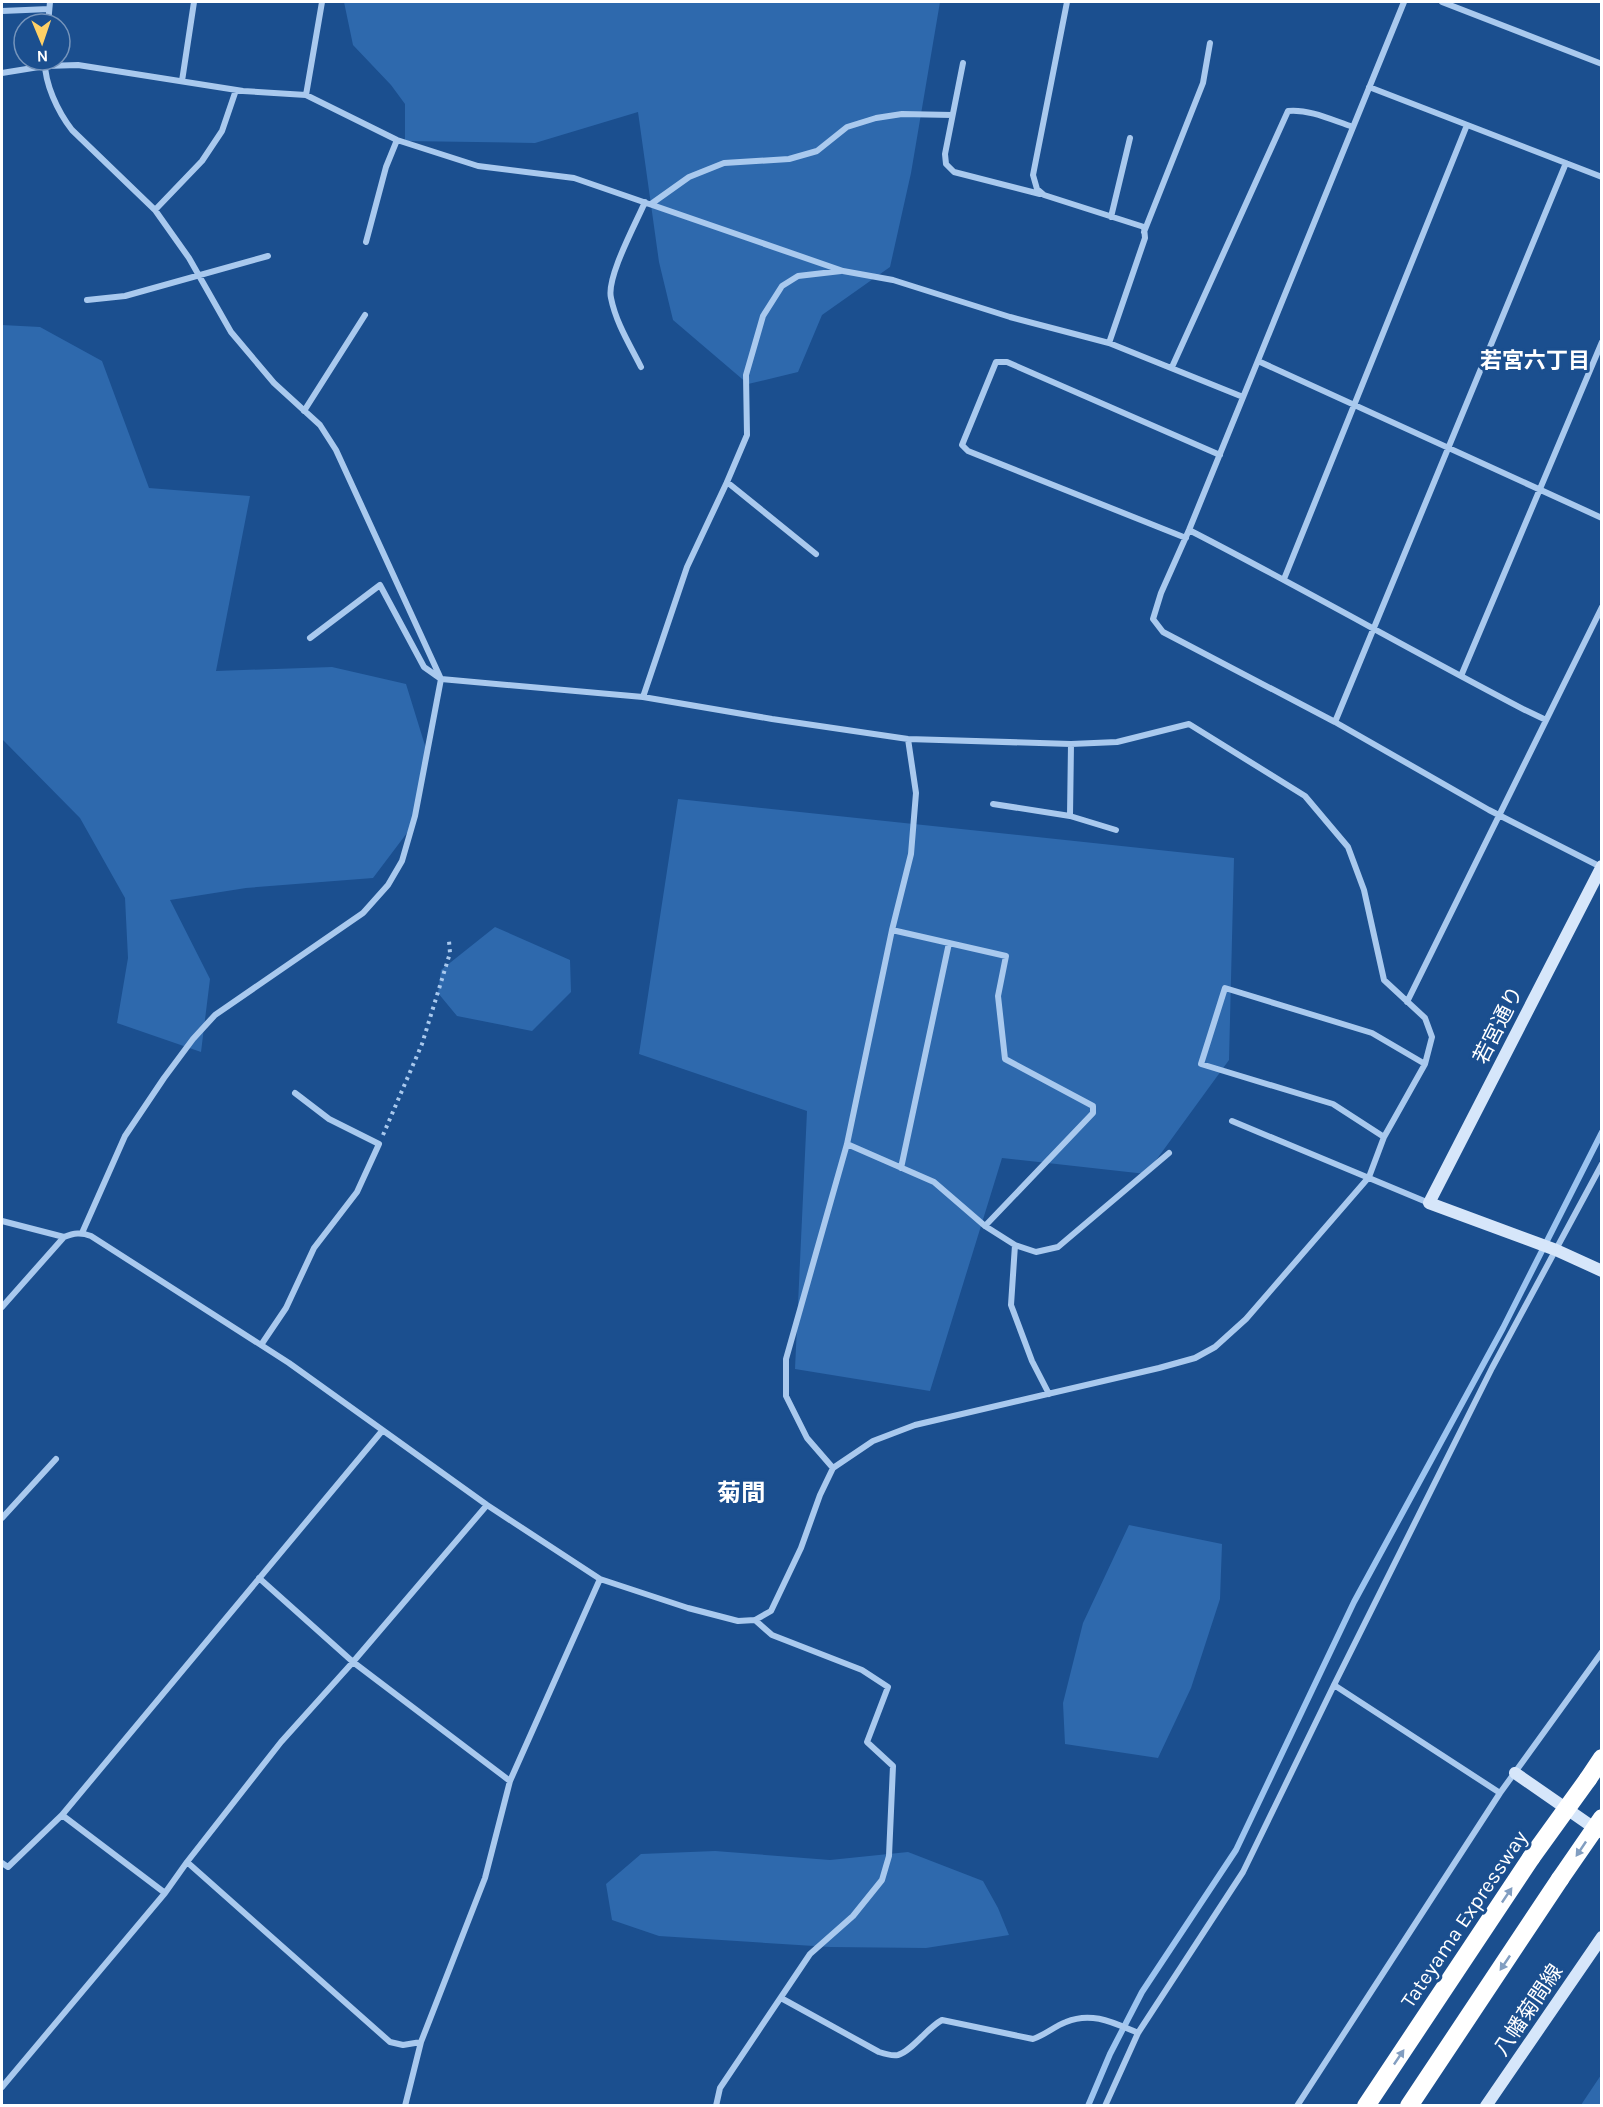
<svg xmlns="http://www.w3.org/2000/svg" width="1603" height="2107" viewBox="0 0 1603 2107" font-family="Karla,'Noto Sans JP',sans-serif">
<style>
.green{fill:#2e69ad}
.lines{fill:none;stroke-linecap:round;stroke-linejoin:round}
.stream{stroke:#9cc4f0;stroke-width:6}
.path{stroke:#a9c9ee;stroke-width:4;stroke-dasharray:3 4.5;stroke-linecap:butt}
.street{stroke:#a9c9ee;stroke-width:6}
.secondary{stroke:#d6e6fa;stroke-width:12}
.highway{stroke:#fff;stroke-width:18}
.highway-bridge{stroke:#fff;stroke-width:18}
.oneway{fill:#829ec1}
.labels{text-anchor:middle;stroke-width:6;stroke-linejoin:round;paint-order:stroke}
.street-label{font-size:21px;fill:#fff;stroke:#1b4f8f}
.neighbourhood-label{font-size:22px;font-weight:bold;fill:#fff;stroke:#1b4f8f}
.quarter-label{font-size:24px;font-weight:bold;fill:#fff;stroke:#1b4f8f}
</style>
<rect width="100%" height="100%" fill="#1b4f8f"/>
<path class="green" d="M344,2h596l-29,171 -21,94 -68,48 -24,57 -50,12 -75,-64 -14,-58 -21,-150 -103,31 -130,-2v-37l-14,-19 -38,-40z
M2,325l38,2 62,34 47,127 101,8 -34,175 116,-4 74,17 21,68 -11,69 -43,57 -127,10 -76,12 40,79 -9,73 -84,-29 11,-65 -3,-60 -45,-80 -78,-79z
M678,799l556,59 -5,202 -83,114 -144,-16 -72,233 -135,-22 12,-258 -168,-57z
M495,927l75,33 1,32 -39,39 -75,-15 -19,-23 3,-23z
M1129,1525l93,19 -2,55 -29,89 -33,70 -93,-14 -2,-41 20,-80z
M715,1851l115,9 78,-8 75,29 15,27 11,27 -83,13 -96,-1 -171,-11 -47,-16 -6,-36 35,-30z
M1601,2075v30h-20z"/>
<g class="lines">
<path class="stream" d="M1088,2106l22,-52 32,-62 94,-142 118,-248 149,-274 99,-196"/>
<path class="path" d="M383,1135l39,-91 28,-91 -1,-12"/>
<path class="street" d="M1067,2l-34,173 4,14 7,6 100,32 1,11 -36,105
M1404,2l-215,528 -28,63 -8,26 10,13 172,90 154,88 112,57
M1442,2l160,62
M2,11l47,-2
M48,24l2,-22
M45,60c-1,23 13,52 27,70l83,80 34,48 42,74 43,51 46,42 16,25 105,229 -26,137 -13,45 -14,24 -25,28 -148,102 -22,24 -29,39 -39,58 -43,97
M963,63l-18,91 1,10 8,8 86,22
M2,73l43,-7 33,-1 165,26 63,4 91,45 81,26 96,12 269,93 50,9 117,37 99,26 134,54
M182,81l12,-79
M1369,87l233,90
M306,95l16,-93
M651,204l38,-27 35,-14 65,-4 28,-8 30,-24 29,-9 26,-4 50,1
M155,210l47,-49 20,-30 14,-41
M1111,217l19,-79
M1144,232l59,-149 7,-40
M366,242l20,-75 11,-27
M87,300l38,-4 143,-40
M1258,361l344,157
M641,367c-11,-22 -25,-44 -30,-69 -5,-20 25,-75 34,-96
M1172,367l116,-256c22,-2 44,9 65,16
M304,411l61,-96
M727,482l89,72
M1189,530c113,58 223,121 336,180l21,10
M1186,538l-218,-87 -6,-6 34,-83h11l213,93
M1284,579l183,-454
M1461,676l141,-334
M643,697l44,-130 40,-85 20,-47 -1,-60 17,-59 19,-30 16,-10 43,-5
M1335,722l231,-559
M993,804l77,12 46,14
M1070,816l1,-72
M892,930l114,26 -8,40 7,63 88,47v7l-108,113
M1407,1002l195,-395
M1232,1121l197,82
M1384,1137l-51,-33 -132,-40 24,-76 147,45 53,31
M847,1144l87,38 51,44 30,19 21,7 22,-5 111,-94
M901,1168l48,-225
M2,1221l62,16
M1015,1245l-4,60 21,56 17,33
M2,1307l62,-70c10,-4 17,-5 27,-1l198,127 198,142 113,74 88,29 50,13 17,-1 16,-9 30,-63 19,-53 13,-27 40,-27 42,-16 244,-57 36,-10 20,-11 31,-28 123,-142 15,-40 41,-73 7,-27 -7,-19 -41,-38 -20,-90 -16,-43 -43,-51 -116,-72 -72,18 -46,2 -163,-5 -136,-20 -129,-22 -202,-18 -17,-12 -44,-82 -70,53
M261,1345l25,-37 28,-60 43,-56 22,-48 -50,-25 -34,-26
M833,1468l-26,-30 -21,-42v-37l61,-215 45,-214 19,-76 5,-61 -8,-54
M2,1518l54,-59
M259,1578l94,84 157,119
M1334,1685l166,108
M62,1815l103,78
M187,1862l203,180 13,3 18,-3
M2,1863l6,4 54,-52 320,-384
M781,1998l98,54c6,2 14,4 19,3 14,-4 29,-27 44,-35l91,19c12,-4 22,-13 33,-17 26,-11 48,1 72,11
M2,2087l163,-194 22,-31 94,-120 72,-80 134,-157
M405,2106l16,-64 64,-164 25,-97 90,-202
M716,2106l4,-18 90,-134 43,-38 29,-36 7,-24 4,-90 -26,-24 21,-55 -26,-17 -90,-35 -17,-15
M1105,2106l33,-73 105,-161 91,-187 158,-317 110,-204
M1297,2106l203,-313 102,-141"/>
<path class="secondary" d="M1602,866l-173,337 127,47 46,21
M1515,1773l85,59
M1486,2106l116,-169"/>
<path class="highway" d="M1588,1779l14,-21
M1366,2106l165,-248
M1409,2106l151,-227"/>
<path class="highway-bridge" d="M1531,1858l57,-79
M1560,1879l42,-61"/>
</g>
<defs><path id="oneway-solid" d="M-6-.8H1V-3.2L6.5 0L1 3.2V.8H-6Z" transform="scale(1.5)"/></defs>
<g class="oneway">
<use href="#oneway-solid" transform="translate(1581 1849) rotate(124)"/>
<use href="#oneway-solid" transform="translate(1507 1895) rotate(-56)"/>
<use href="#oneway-solid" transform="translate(1505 1963) rotate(124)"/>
<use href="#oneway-solid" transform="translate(1399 2057) rotate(-56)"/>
</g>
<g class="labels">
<g class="street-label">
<text transform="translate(1498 1025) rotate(-63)" y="7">若宮通り</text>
<text transform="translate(1464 1919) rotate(-56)" y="7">Tateyama Expressway</text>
<text transform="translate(1528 2010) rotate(-56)" y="7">八幡菊間線</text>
</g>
<g class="neighbourhood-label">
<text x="1535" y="368">若宮六丁目</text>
</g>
<g class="quarter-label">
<text x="741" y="1501">菊間</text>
</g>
</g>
<rect width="1603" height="2107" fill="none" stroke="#ffffff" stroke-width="6"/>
<g transform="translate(42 42) rotate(178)"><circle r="28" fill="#1b4f8f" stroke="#7695bc" stroke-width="1.5"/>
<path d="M0-4.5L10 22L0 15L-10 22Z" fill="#ffd166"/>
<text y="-9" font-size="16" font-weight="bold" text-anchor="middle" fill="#ffffff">N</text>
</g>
</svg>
